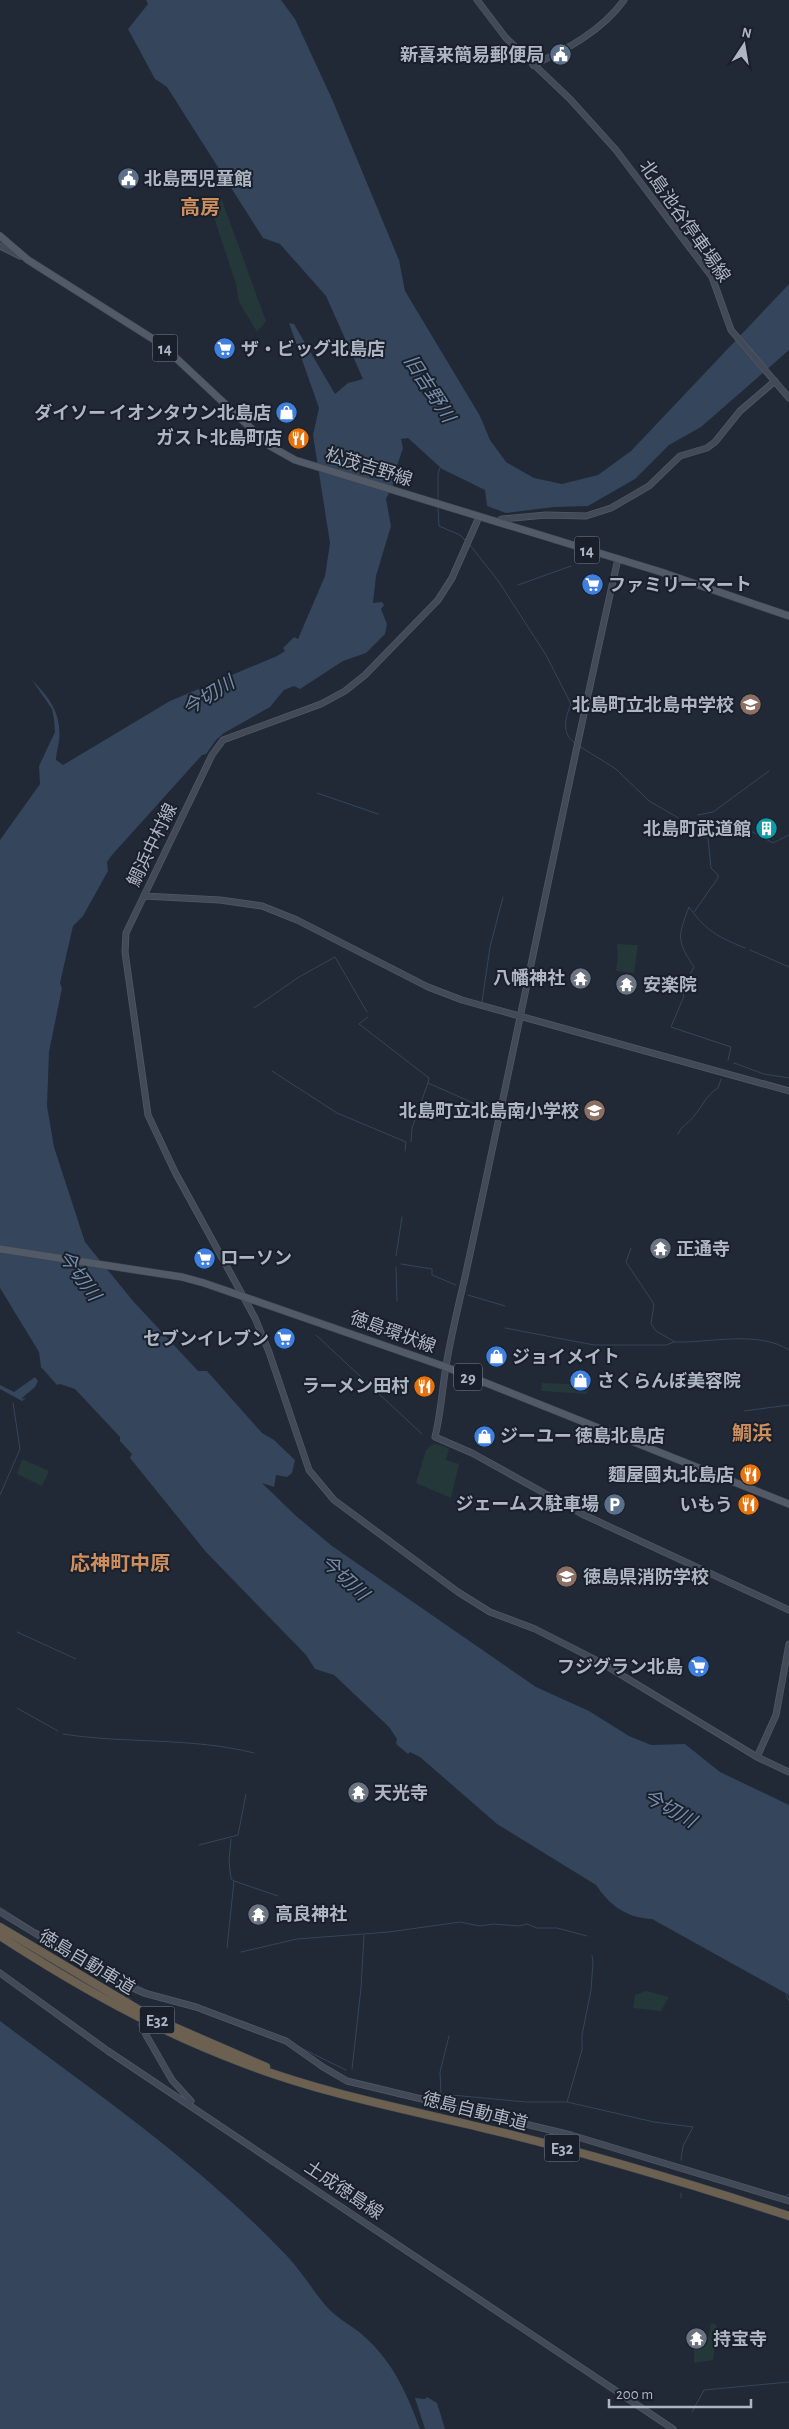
<svg xmlns="http://www.w3.org/2000/svg" width="789" height="2429" viewBox="0 0 789 2429" font-family="'Alegreya Sans','Noto Sans JP',sans-serif">
<style>
.green{fill:#253839}
.water{fill:#34455c}
.lines{fill:none;stroke-linecap:round;stroke-linejoin:round}
.stream{stroke:#34455c;stroke-width:1}
.secondary-tunnel{stroke:#353e4a;stroke-width:5.5;stroke-dasharray:5.5 3;stroke-linecap:butt}
.secondary-casing{stroke:#515964;stroke-width:7}
.primary-casing{stroke:#3d4450;stroke-width:8}
.highway-casing{stroke:#3e4651;stroke-width:9}
.secondary{stroke:#424a59;stroke-width:5.5}
.primary{stroke:#515a66;stroke-width:7}
.highway{stroke:#6c6151;stroke-width:8}
.labels{text-anchor:middle;stroke-width:4;stroke-linejoin:round;paint-order:stroke}
.shield{fill:#19202b;stroke:#818995;stroke-width:1}
.shield-label{font-size:16px;font-weight:bold;fill:#aeb6c3}
.poi-label{font-size:18px;font-weight:bold;fill:#aeb6c3;stroke:#19202b;text-anchor:end}
.street-label{font-size:18px;fill:#aeb6c3;stroke:#19202b}
.water-label{font-size:19px;font-style:italic;fill:#768daa;stroke:#19202b}
.quarter-label{font-size:20px;font-weight:bold;fill:#ce8f5e;stroke:#19202b}
</style>
<rect width="100%" height="100%" fill="#202935"/>
<path class="green" d="M220,195l46,126 -9,11 -18,-30 -3,-18 -27,-82z
M617,944l21,1 -4,28 -18,-2 2,-16z
M542,1383l47,2 -2,9 -46,-3z
M433,1444l7,1 9,4 -3,11 13,4 -8,34 -35,-15 10,-33z
M22,1459l27,12 -7,15 -25,-12z
M646,1991l23,6 -8,14 -28,-3 2,-13z
M711,2323l4,1 2,3 -4,33 -19,3v-20l13,1z"/>
<path class="water" d="M146,0h135l14,19 37,80 67,161 6,31 75,125 10,24 16,22 28,16 28,6 36,-9 33,-24 158,-167v66l-88,77 -32,18 -34,34 -47,27 -34,1 -48,6 -19,-7 -2,-16 -43,-21 -34,-31 -7,1 2,9 -10,30v7l-7,14 5,27 -15,50 -3,27 9,-1 2,3 -3,4 6,15 -2,10 -19,19 -23,8 -43,28 -6,-3 -10,4 -14,17 -46,26 -8,7 -10,14 -4,1 -90,100 -5,7 1,9 -25,45 -10,10 -13,57 2,5 -13,64 -2,54 7,41 31,95 48,59 65,70h9l55,62 12,7 21,20 -3,13 -5,4 -11,-2 -2,12 -12,-4 33,32 37,31 204,141 53,24 40,25 22,9 34,-1 35,28 69,33v190l-137,-76c-25,-1 -42,-13 -56,-34l-99,-61 -77,-67 -10,-5 -2,2 -12,-10 1,-5 -8,-12 -55,-52 -19,-6 -9,-14 -100,-103 -76,-94 2,-4 -12,-13v-4l-45,-48 -15,-5 -3,1 -16,-18 -2,-15 -39,-64v-448l40,-56 -1,-18 16,-34 -1,-13 -2,-10 -20,-29c18,18 30,34 27,61 -1,6 -3,13 -3,19l7,5 107,-64 107,-45 8,-5 -2,-3 11,-11 4,2 27,-63 5,-33 -17,-108 6,-27 -30,-85 5,1 41,70 13,-11 15,-4 -37,-83 -46,-52 -17,-6 -96,-151 -12,-8 -27,-50 20,-25z
M35,1377l3,4 -3,6 -14,12 5,-1 -4,3 -22,-12v-4l14,7z
M0,2021c99,74 202,145 287,235 15,16 26,35 40,51 11,13 29,20 41,33 26,24 41,58 52,89h-420z
M427,2397l10,6 8,26h-20l-10,-31 10,1z"/>
<g class="lines">
<path class="stream" d="M438,502v-28l2,-6
M438,508l1,18 21,9 5,5
M470,545l29,37 47,73 25,49c-6,14 -10,30 4,39
M518,585l53,-19
M579,746l37,23 33,32 28,16 24,21 48,-8 24,13 16,-8
M317,793l61,21
M698,815l15,-3 56,-41
M694,912l24,-34v-3l-7,-7 -3,-30
M750,950l39,17
M482,1002l8,-55 13,-50
M254,1008l45,-31 36,-20 32,55
M368,1017l-9,7 70,54 -1,5 52,23 4,-6 13,10
M728,1060l3,-13 -60,-20 13,-31 -2,-6 12,-23c-18,-27 -16,-31 -5,-60 17,24 29,30 56,41
M734,1063l30,11 25,4
M272,1071l65,42 69,29 -1,9
M678,1134c4,-9 11,-11 16,-18 8,-9 13,-22 24,-28l3,-9
M411,1142l1,-14 16,-45
M631,1248l-5,14 28,42 -3,20 5,7 19,11c35,1 83,-12 114,8
M396,1256l6,-39
M401,1264l31,5v6l24,10
M396,1267l1,34
M468,1295l37,11
M505,1328l89,17h72l8,-3
M316,1335l106,99
M744,1411l45,-6
M0,1495l20,-46 -7,-46
M17,1632l59,27
M17,1708l41,23
M63,1734c63,10 128,3 191,19
M199,1845l39,-10 8,-41
M234,1881l44,15
M0,1907l32,21
M37,1930l10,7
M53,1940l8,5
M64,1947l27,16
M227,1948l7,-67 -3,-2 -2,-18 2,-22
M241,1952l56,-13 92,-7 71,-10 20,4 13,-2 26,2 8,-2 10,4h20l30,8
M592,1956l1,6 -2,28 -9,45v15l-15,52 87,20 39,5 -10,19 -2,14
M96,1965l8,4
M108,1971l8,4
M126,1980l24,12
M786,1994l3,7
M242,2021l15,6
M449,2036l-9,36 1,22 85,8h41
M299,2047l47,23
M352,2069l9,-81 3,-53
M786,2196l3,-2
M681,2198v-5
M692,2412l12,-22 85,-8"/>
<path class="secondary-tunnel" d="M123,1990l7,14
M136,2015l10,20"/>
<defs>
<path id="secondary" d="M477,0l29,38 64,61 46,51 96,127 19,53 58,68
M533,65c33,-15 70,-35 91,-65
M0,246l20,10
M479,517l-27,61 -14,22 -73,75 -20,16 -24,13 -98,36 -11,15 -86,178 -1,19 23,163 27,57 80,146 14,34 40,118 25,30 124,92 32,20 45,17 65,33 157,95 32,15
M497,522l5,-3 44,-4 40,1 25,-8 38,-22 31,-30 27,-8 8,-6 25,-31 35,-30
M618,559c-54,239 -101,479 -153,718 -7,30 -14,59 -19,89 -4,24 -5,47 -11,71l37,16 110,61 207,96
M144,896l76,4 42,6 35,14 131,67 34,13 327,91
M757,1757l19,-42 13,-71
M0,1912l104,63 40,18 52,14 90,34 37,26 24,14 224,54 218,66
M0,1973l108,78 565,378
M146,2035l26,45 19,21"/>
<path id="primary" d="M0,236l28,24 133,84 109,102 25,14 366,112 128,44
M0,1249l182,28 22,6 242,84 343,137"/>
<path id="highway" d="M0,1927l151,90 115,50
M0,1936c79,51 155,94 243,127 83,32 172,48 257,69 98,24 194,53 289,84"/>
</defs>
<use href="#secondary" class="secondary-casing"/>
<use href="#primary" class="primary-casing"/>
<use href="#highway" class="highway-casing"/>
<use href="#secondary" class="secondary"/>
<use href="#primary" class="primary"/>
<use href="#highway" class="highway"/>
</g>
<defs>
<symbol id="civic-disc" viewBox="-11 -11 22 22"><circle r="9.5" fill="#5c6f8a" stroke="#19202b"/><path d="M-.6-6.5H3V-4.5H.6V-3L4-1V1h2V6H-6V1h2V-1L-.6-3ZM-1.2 2.5V6h2.4V2.5Z" fill="#fff"/></symbol>
<symbol id="supermarket-disc" viewBox="-11 -11 22 22"><circle r="9.5" fill="#3f7fe0" stroke="#19202b"/><path d="M-6-5.5h2.5l.6 2H6L4.5 2H-2.5L-4.4-4H-6ZM-1.5 3.2a1.3 1.3 0 1 0 .1 0ZM3 3.2a1.3 1.3 0 1 0 .1 0Z" fill="#fff"/></symbol>
<symbol id="shop-disc" viewBox="-11 -11 22 22"><circle r="9.5" fill="#3f7fe0" stroke="#19202b"/><path d="M-5-2.5h2.3a2.7 3.5 0 0 1 5.4 0H5L5.5 6h-11ZM-1.5-2.5h3a1.5 2.3 0 0 0-3 0Z" fill="#fff"/></symbol>
<symbol id="restaurant-disc" viewBox="-11 -11 22 22"><circle r="9.5" fill="#e8710a" stroke="#19202b"/><path d="M-5-6h1v4h1v-4h1v4h1v-4h1v5L-1.5 .5V6h-2V.5L-5-1ZM5-6V6H3V1.5H1.5Q1.5-4 5-6Z" fill="#fff"/></symbol>
<symbol id="school-disc" viewBox="-11 -11 22 22"><circle r="9.5" fill="#8d6e63" stroke="#19202b"/><path d="M0-5L7-2L0 1L-7-2ZM-4 1L0 2.5L4 1V4Q0 6-4 4Z" fill="#fff"/></symbol>
<symbol id="building-disc" viewBox="-11 -11 22 22"><circle r="9.5" fill="#0f9aa8" stroke="#19202b"/><path d="M-4-6H4V6H1V3H-1V6H-4ZM-2.5-4.3h1.7v1.8h-1.7ZM.8-4.3h1.7v1.8H.8ZM-2.5-1h1.7V.8h-1.7ZM.8-1h1.7V.8H.8Z" fill="#fff"/></symbol>
<symbol id="temple-disc" viewBox="-11 -11 22 22"><circle r="9.5" fill="#6b7280" stroke="#19202b"/><path d="M0-6L5-2H3V0L6.5 2.5H4V6H1.5V3h-3V6H-4V2.5H-6.5L-3 0V-2H-5Z" fill="#fff"/></symbol>
<symbol id="parking-disc" viewBox="-11 -11 22 22"><circle r="9.5" fill="#5c6f8a" stroke="#19202b"/><path d="M-3.5-5.5H1a3.5 3.5 0 0 1 0 7H-1V5.5H-3.5ZM-1-3.4V-.6H.8a1.4 1.4 0 0 0 0-2.8Z" fill="#fff"/></symbol>
</defs>
<g fill-rule="evenodd">
<use href="#civic-disc" x="548" y="42" width="25" height="25"/>
<use href="#civic-disc" x="116" y="166" width="25" height="25"/>
<use href="#supermarket-disc" x="212" y="336" width="25" height="25"/>
<use href="#shop-disc" x="274" y="400" width="25" height="25"/>
<use href="#restaurant-disc" x="286" y="426" width="25" height="25"/>
<use href="#supermarket-disc" x="580" y="572" width="25" height="25"/>
<use href="#school-disc" x="738" y="692" width="25" height="25"/>
<use href="#building-disc" x="754" y="816" width="25" height="25"/>
<use href="#temple-disc" x="568" y="966" width="25" height="25"/>
<use href="#temple-disc" x="614" y="972" width="25" height="25"/>
<use href="#school-disc" x="582" y="1098" width="25" height="25"/>
<use href="#temple-disc" x="648" y="1236" width="25" height="25"/>
<use href="#supermarket-disc" x="192" y="1246" width="25" height="25"/>
<use href="#supermarket-disc" x="272" y="1326" width="25" height="25"/>
<use href="#shop-disc" x="484" y="1344" width="25" height="25"/>
<use href="#shop-disc" x="568" y="1368" width="25" height="25"/>
<use href="#restaurant-disc" x="412" y="1374" width="25" height="25"/>
<use href="#shop-disc" x="472" y="1424" width="25" height="25"/>
<use href="#restaurant-disc" x="738" y="1462" width="25" height="25"/>
<use href="#parking-disc" x="602" y="1492" width="25" height="25"/>
<use href="#restaurant-disc" x="736" y="1492" width="25" height="25"/>
<use href="#school-disc" x="554" y="1564" width="25" height="25"/>
<use href="#supermarket-disc" x="686" y="1654" width="25" height="25"/>
<use href="#temple-disc" x="346" y="1780" width="25" height="25"/>
<use href="#temple-disc" x="246" y="1902" width="25" height="25"/>
<use href="#temple-disc" x="684" y="2326" width="25" height="25"/>
</g>
<g class="labels">
<g class="shield">
<rect x="152.5" y="334.5" width="25" height="27" rx="4"/>
<rect x="574.5" y="536.5" width="25" height="27" rx="4"/>
<rect x="454" y="1363.5" width="28" height="27" rx="4"/>
<rect x="139.5" y="2006.5" width="35" height="27" rx="4"/>
<rect x="544.5" y="2134.5" width="35" height="27" rx="4"/>
</g>
<g class="shield-label">
<text x="165" y="354">14</text>
<text x="587" y="556">14</text>
<text x="468" y="1383">29</text>
<text x="157" y="2026">E32</text>
<text x="562" y="2154">E32</text>
</g>
<g class="poi-label">
<text x="544" y="61">新喜来簡易郵便局</text>
<text x="144" y="185" text-anchor="start">北島西児童館</text>
<text x="241" y="355" text-anchor="start">ザ・ビッグ北島店</text>
<text x="271" y="419">ダイソー イオンタウン北島店</text>
<text x="282" y="444">ガスト北島町店</text>
<text x="608" y="591" text-anchor="start">ファミリーマート</text>
<text x="734" y="711">北島町立北島中学校</text>
<text x="751" y="835">北島町武道館</text>
<text x="565" y="984">八幡神社</text>
<text x="643" y="991" text-anchor="start">安楽院</text>
<text x="579" y="1117">北島町立北島南小学校</text>
<text x="676" y="1255" text-anchor="start">正通寺</text>
<text x="220" y="1264" text-anchor="start">ローソン</text>
<text x="269" y="1345">セブンイレブン</text>
<text x="512" y="1363" text-anchor="start">ジョイメイト</text>
<text x="597" y="1387" text-anchor="start">さくらんぼ美容院</text>
<text x="409" y="1392">ラーメン田村</text>
<text x="500" y="1442" text-anchor="start">ジーユー 徳島北島店</text>
<text x="734" y="1481">麵屋國丸北島店</text>
<text x="599" y="1510">ジェームス駐車場</text>
<text x="733" y="1511">いもう</text>
<text x="583" y="1583" text-anchor="start">徳島県消防学校</text>
<text x="683" y="1673">フジグラン北島</text>
<text x="374" y="1799" text-anchor="start">天光寺</text>
<text x="275" y="1920" text-anchor="start">高良神社</text>
<text x="713" y="2345" text-anchor="start">持宝寺</text>
</g>
<g class="street-label">
<text transform="translate(685 221) rotate(55)" y="6">北島池谷停車場線</text>
<text transform="translate(369 467) rotate(17)" y="6">松茂吉野線</text>
<text transform="translate(152 845) rotate(-64)" y="6">鯛浜中村線</text>
<text transform="translate(393 1332) rotate(20)" y="6">徳島環状線</text>
<text transform="translate(87 1962) rotate(31)" y="6">徳島自動車道</text>
<text transform="translate(475 2111) rotate(14)" y="6">徳島自動車道</text>
<text transform="translate(344 2190) rotate(34)" y="6">土成徳島線</text>
</g>
<g class="water-label">
<text transform="translate(430 388) rotate(57)" y="7">旧吉野川</text>
<text transform="translate(208 695) rotate(-32)" y="7">今切川</text>
<text transform="translate(80 1275) rotate(54)" y="7">今切川</text>
<text transform="translate(345 1577) rotate(43)" y="7">今切川</text>
<text transform="translate(670 1808) rotate(30)" y="7">今切川</text>
</g>
<g class="quarter-label">
<text x="200" y="214">高房</text>
<text x="752" y="1440">鯛浜</text>
<text x="120" y="1570">応神町中原</text>
</g>
</g>
<g transform="translate(744 45) rotate(12)" stroke="#19202b" stroke-width="4" paint-order="stroke">
<path d="M0-4L9 19L0 12L-9 19Z" fill="#aeb6c3"/>
<text y="-8" font-size="14" font-weight="bold" text-anchor="middle" fill="#aeb6c3">N</text>
</g>
<path d="M609 2399v8h142v-8" fill="none" stroke="#aeb6c3" stroke-width="2.5"/>
<text x="616" y="2399" font-size="15" fill="#aeb6c3" stroke="#19202b" stroke-width="4" paint-order="stroke">200 m</text>
</svg>
